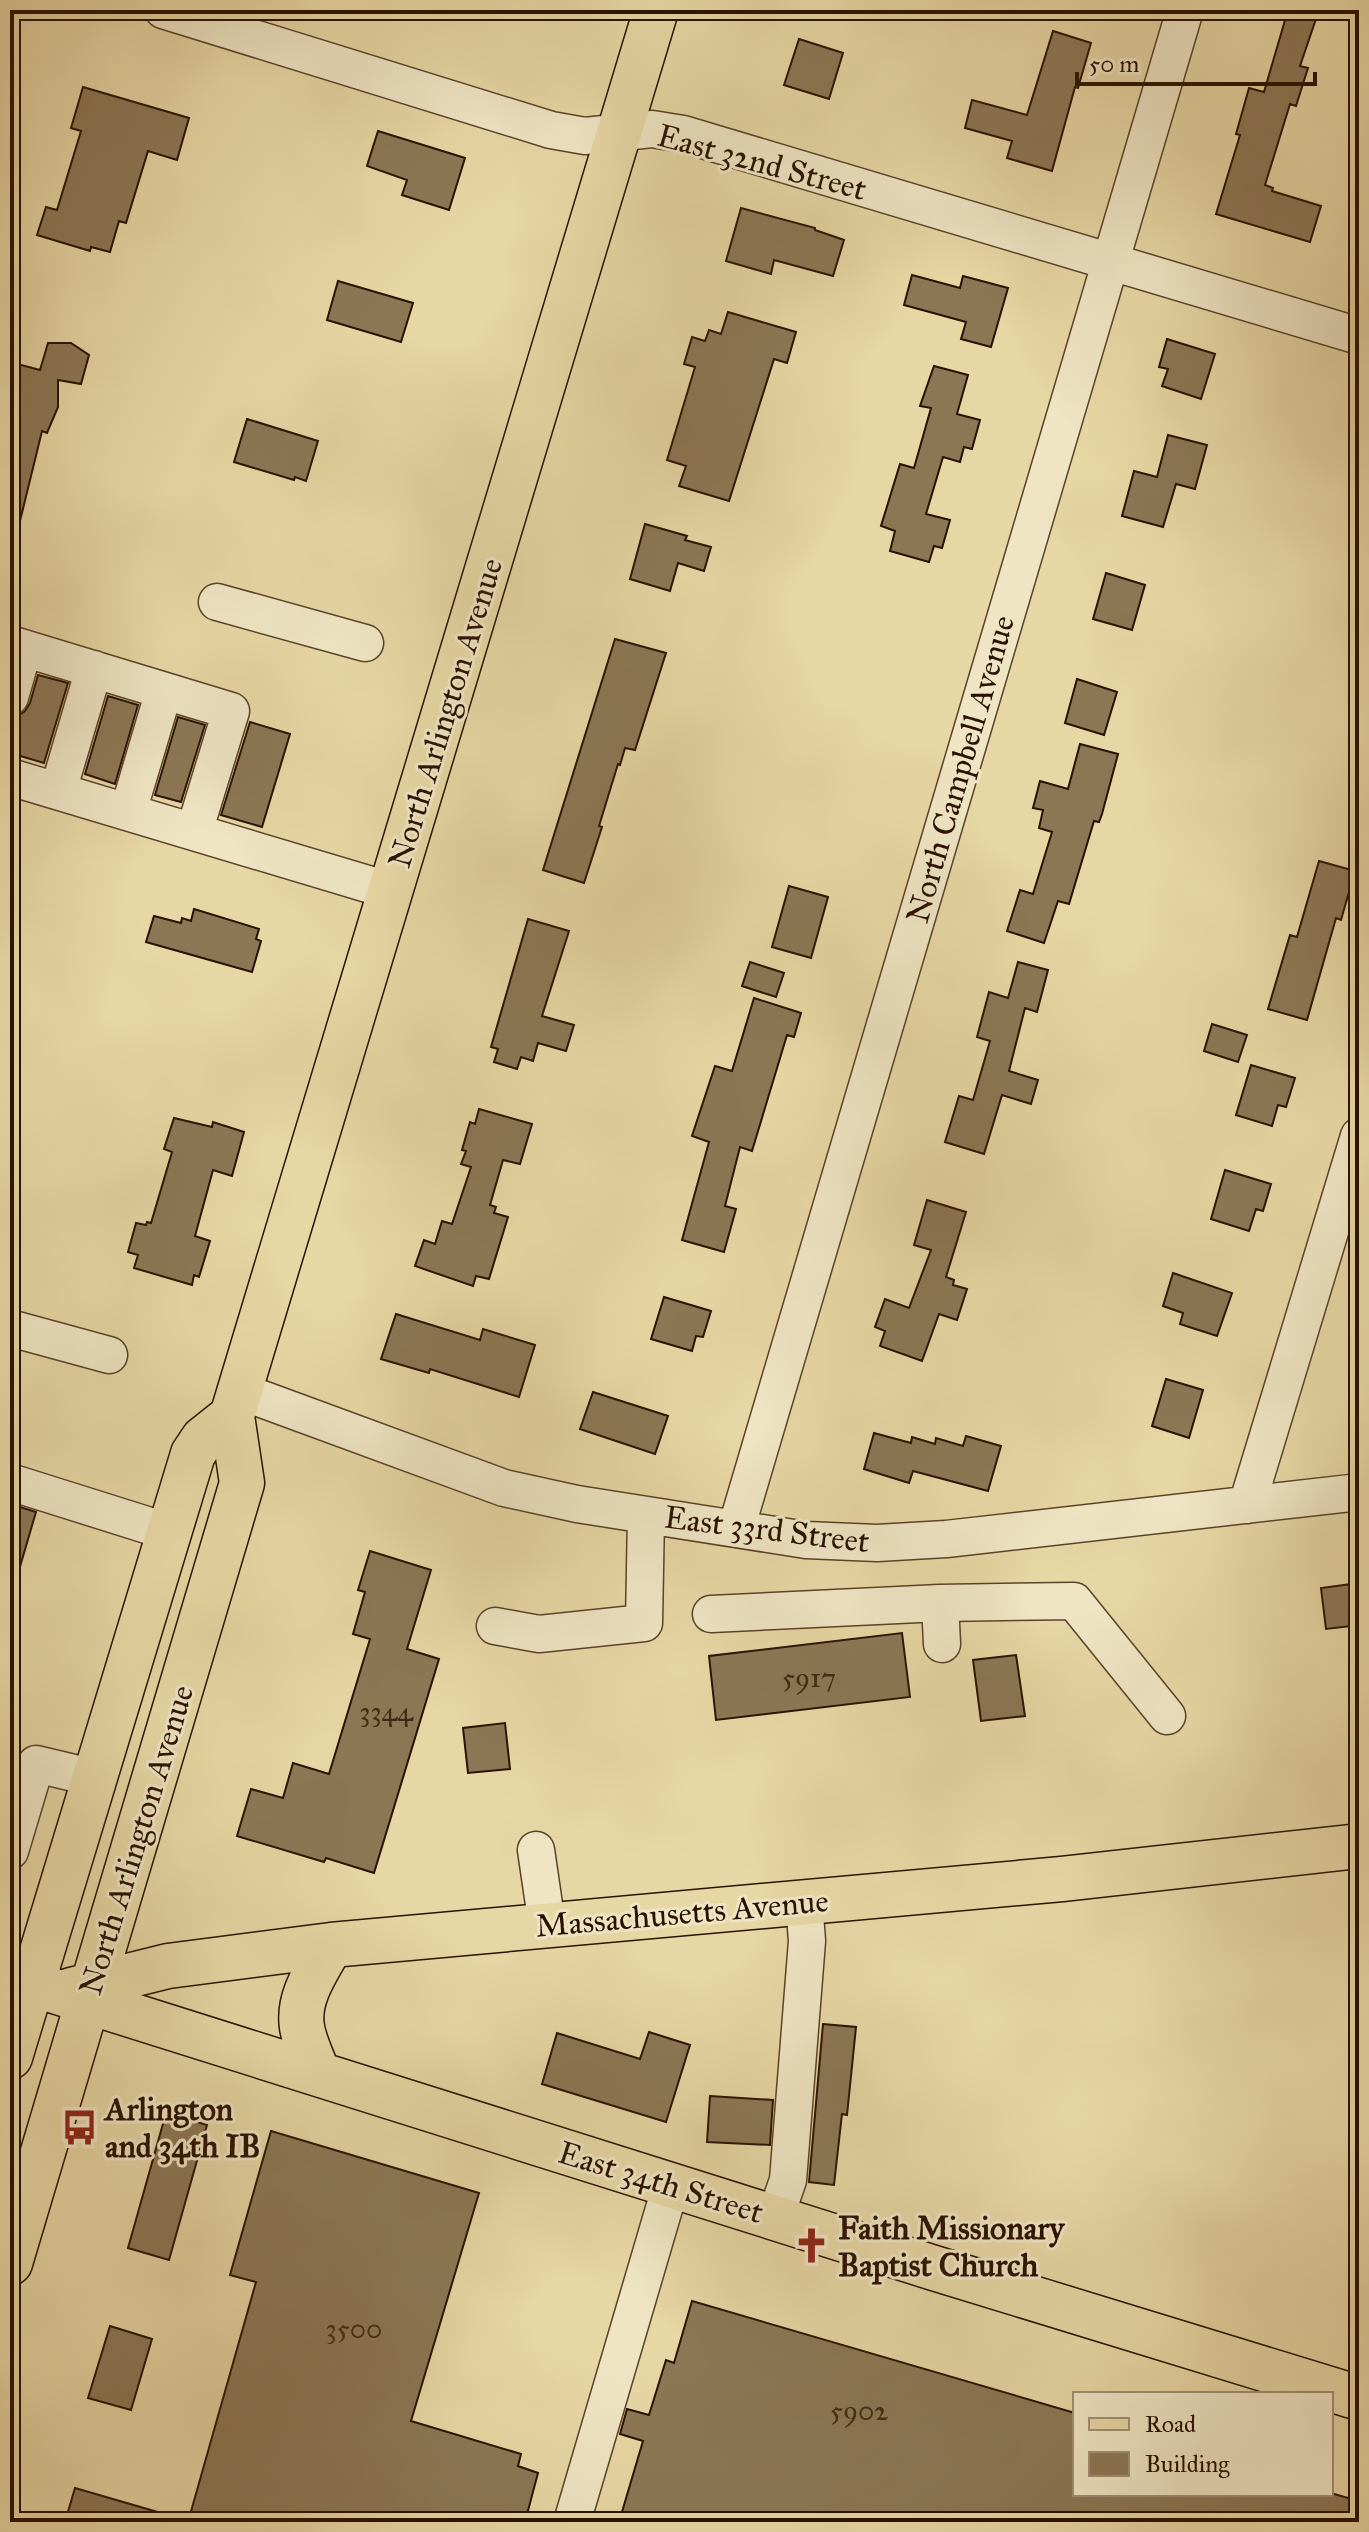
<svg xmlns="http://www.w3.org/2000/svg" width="1369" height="2532" viewBox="0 0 1369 2532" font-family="'IM FELL Great Primer',serif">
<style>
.building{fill:#8c7755;stroke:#2a1000;stroke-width:2}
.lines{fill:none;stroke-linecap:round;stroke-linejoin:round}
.minor-casing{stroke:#594229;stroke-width:39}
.major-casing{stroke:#2a1000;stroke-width:47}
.minor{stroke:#efe5c4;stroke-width:36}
.major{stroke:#e7d7a4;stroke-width:44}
.labels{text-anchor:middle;stroke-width:6;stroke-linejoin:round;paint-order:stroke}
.number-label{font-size:28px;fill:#422a15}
.street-label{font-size:32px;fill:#2a1000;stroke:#efe5c4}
.poi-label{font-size:32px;font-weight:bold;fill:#2a1000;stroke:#efe5c4;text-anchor:start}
</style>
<rect width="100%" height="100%" fill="#e7d7a4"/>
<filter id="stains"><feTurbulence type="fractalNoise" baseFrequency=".0025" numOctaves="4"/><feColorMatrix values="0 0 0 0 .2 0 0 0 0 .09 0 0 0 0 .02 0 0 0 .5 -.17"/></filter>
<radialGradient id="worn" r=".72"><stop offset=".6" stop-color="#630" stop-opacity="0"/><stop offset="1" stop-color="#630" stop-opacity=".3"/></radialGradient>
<path class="building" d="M1288,10h31l-19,56 8,2 -12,38 -6,-2 -25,81 8,3 -1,3 49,15 -11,36 -94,-28 24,-79 -4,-1 13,-46 15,4z
M1053,31l38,12 -13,45 -3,-1 -23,84 -45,-13 5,-17 -47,-13 7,-28 55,15z
M799,39l44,14 -14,46 -45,-14z
M83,87l106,31 -12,42 -29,-9 -22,72 -7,-2 -9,31 -19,-5 -1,4 -53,-16 9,-28 11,3 24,-79 -10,-3z
M378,131l87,27 -16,52 -47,-15 5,-15 -40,-14z
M741,208l74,20v2l29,10 -11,36 -59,-16 -3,14 -45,-13z
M912,275l48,13 3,-12 45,12 -17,59 -30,-8 5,-17 -62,-17z
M338,281l75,22 -12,39 -74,-22z
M728,312l68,20 -9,31 -13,-4 -45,142 -50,-15 7,-20 -19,-6 28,-93 -11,-3 8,-27 13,4 4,-11 12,4z
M1167,339l48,15 -14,45 -39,-13 6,-17 -9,-2z
M48,343h23l18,12 -8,29 -23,-4v27l-11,26 -5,-2 -22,90 -10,-1v-158l30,8z
M934,366l34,9 -11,39 23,6 -8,29 -8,-2 -4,15 -17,-5 -17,57 24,6 -8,28 -8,-2 -5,16 -39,-11 5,-20 -14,-5 19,-62 14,4 17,-60 -11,-2z
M247,419l71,22 -12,40 -11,-4 -1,3 -60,-18z
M1168,435l39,10 -12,44 -19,-5 -13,43 -41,-11 12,-45 23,6z
M645,524l42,12 -2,4 26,7 -7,24 -26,-8 -8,28 -40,-12z
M1106,573l39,12 -13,45 -39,-11z
M615,639l51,14 -31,97 -10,-2 -5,17 -2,-1 -19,62 3,1 -18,56 -41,-13z
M38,675l30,8 -24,80 -34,-10v-11l8,-26 7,-5 5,-8z
M1077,679l40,13 -13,43 -39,-12z
M108,696l30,9 -23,79 -30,-10z
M178,717l27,8 -24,77 -26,-7z
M250,722l40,12 -28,93 -41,-12z
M1080,744l38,10 -16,60 -3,8 -5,-1 -25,83 -11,-3 -14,42 -37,-12 13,-41 13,4 19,-62 -13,-4 4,-18 -10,-2 7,-27 28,8z
M1319,861l36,10 -14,49 -5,-2 -29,102 -39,-11 22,-74 7,2z
M789,886l39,11 -17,61 -39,-11z
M194,909l65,20 -3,10 5,2 -9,31 -106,-30 8,-26 27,7 1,-5 9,3z
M528,919l41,12 -27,85 32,9 -8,26 -28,-8 -5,18 -12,-4 -4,12 -23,-7 4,-13 -7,-2z
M750,962l34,11 -8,24 -34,-11z
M1018,962l30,8 -11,42 -12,-4 -16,63 29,9 -7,24 -29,-9 -18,59 -39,-12 14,-46 14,4 17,-59 -13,-4 12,-45 19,6z
M754,998l47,15 -7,24 -7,-2 -35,116 -12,-4 -15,59 11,3 -12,43 -42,-12 27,-98 -17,-6 23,-70 17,5z
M1212,1024l35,11 -9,27 -34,-11z
M1251,1065l44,13 -9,29 -8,-2 -6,21 -36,-11z
M479,1109l53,15 -12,40 -17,-4 -13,45 6,2 -2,6 14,4 -19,62 -13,-3 -3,10 -58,-20 9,-26 11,4 7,-23 10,3 19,-57 -10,-3 5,-13 -4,-1 8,-28 5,2z
M174,1118l38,9 1,-5 31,10 -12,44 -19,-6 -18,66 15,5 -11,36 -5,-2 -2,10 -58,-17 4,-13 -10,-3 8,-29 10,2 1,-3 4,1 21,-71 -8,-3z
M1225,1170l46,14 -8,27 -7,-2 -7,22 -38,-12z
M927,1200l39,12 -20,65 8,3 -1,5 14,4 -10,31 -18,-6 -17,47 -42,-15 5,-15 -10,-4 10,-28 24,9 22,-58 -17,-5z
M1173,1273l59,20 -15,43 -37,-12 3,-11 -20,-7z
M664,1297l47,14 -8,26 -7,-1 -4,15 -41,-12z
M396,1314l84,26 3,-11 52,16 -16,52 -89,-28 -1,4 -48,-14z
M1166,1379l37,11 -14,48 -37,-12z
M593,1392l75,24 -13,38 -75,-25z
M874,1433l37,10 1,-6 23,7 1,-6 27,8 3,-10 35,10 -13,45 -75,-20 -4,12 -45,-14z
M10,1504l26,8 -19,65 -7,-1z
M370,1551l61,19 -24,79 32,10 -65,214 -48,-15 -2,4 -87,-26 14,-47 32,9 10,-35 36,11 41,-135 -17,-5 12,-42 -7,-2z
M1359,1583v42l-33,4 -5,-41z
M902,1633l8,64 -194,23 -7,-64z
M1016,1655l9,61 -44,5 -8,-61z
M505,1723l5,46 -42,4 -5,-45z
M823,2024l33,3 -9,88 -5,-1 -8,71 -25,-3z
M649,2032l41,13 -24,77 -124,-38 15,-51 83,26z
M710,2096l63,4 -3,45 -63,-3z
M166,2113l41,12 -38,135 -41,-12z
M271,2131l208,62 -68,228 110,33 -3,12 20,7 -13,49h-337l68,-240 -26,-7z
M692,2301l383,112v81h259l25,7v21h-740l24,-81 -23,-7 7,-25 22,6 17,-55 8,3z
M110,2326l42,13 -21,71 -43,-12z
M75,2488l93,27 -1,7h-102z"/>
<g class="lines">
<defs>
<path id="minor" d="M163,10l388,120 34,6 67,-7 31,5 676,202
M217,602l148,41
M10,644l221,67 -37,121
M10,697l14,-49
M10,777l381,114
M58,791l36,-122
M128,812l36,-121
M10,1328l99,27
M240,1391l264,97 73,16 229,36 71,3 69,-4 413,-47
M10,1482l159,50
M1247,1505l112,-369
M736,1529l449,-1519
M940,1603l134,-2 93,115
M711,1614l229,-11 2,41
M495,1626l44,8 105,-11 2,-108
M536,1850l11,75
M10,1851l26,-87 59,14
M775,2218l13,-38 19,-239 -3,-39
M572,2522l99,-337"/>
<path id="major" d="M10,1977l924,291 425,130
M71,1990l97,-24 163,-21 731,-66 297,-33
M10,2057l183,-603 10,-15 29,-23
M318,2074c-5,-15 -14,-32 -16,-47 -5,-30 16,-58 29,-82
M10,2263l232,-780 -10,-67 424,-1406"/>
</defs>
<use href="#minor" class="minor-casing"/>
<use href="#major" class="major-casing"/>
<use href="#minor" class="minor"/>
<use href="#major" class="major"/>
</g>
<defs>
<symbol id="bus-bare" viewBox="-9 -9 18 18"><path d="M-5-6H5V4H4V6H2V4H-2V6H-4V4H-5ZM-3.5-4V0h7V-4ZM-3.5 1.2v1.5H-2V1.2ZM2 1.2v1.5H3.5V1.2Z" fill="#8f2418" stroke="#efe5c4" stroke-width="2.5" paint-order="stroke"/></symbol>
<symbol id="church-bare" viewBox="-9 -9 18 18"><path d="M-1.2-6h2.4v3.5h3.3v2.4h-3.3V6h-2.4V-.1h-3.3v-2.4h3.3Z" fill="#8f2418" stroke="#efe5c4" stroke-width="2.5" paint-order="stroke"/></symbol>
</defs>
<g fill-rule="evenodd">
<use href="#bus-bare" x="54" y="2102" width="51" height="51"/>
<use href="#church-bare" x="786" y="2220" width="51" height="51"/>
</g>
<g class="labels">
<g class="number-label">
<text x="809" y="1687">5917</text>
<text x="386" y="1721">3344</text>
<text x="354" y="2338">3500</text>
<text x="859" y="2420">5902</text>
</g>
<g class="street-label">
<text transform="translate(762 162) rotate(15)" y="11">East 32nd Street</text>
<text transform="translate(445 713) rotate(-73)" y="11">North Arlington Avenue</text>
<text transform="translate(960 769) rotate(-74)" y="11">North Campbell Avenue</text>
<text transform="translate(767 1529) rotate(7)" y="11">East 33rd Street</text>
<text transform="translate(136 1840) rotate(-73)" y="11">North Arlington Avenue</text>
<text transform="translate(682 1913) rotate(-5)" y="11">Massachusetts Avenue</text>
<text transform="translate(661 2182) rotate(17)" y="11">East 34th Street</text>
</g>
<g class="poi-label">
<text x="105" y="2120">Arlington<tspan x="105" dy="37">and 34th IB</tspan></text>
<text x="838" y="2239">Faith Missionary<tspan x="838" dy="37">Baptist Church</tspan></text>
</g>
</g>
<rect width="1369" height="2532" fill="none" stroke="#e7d7a4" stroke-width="40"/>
<rect x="12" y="12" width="1345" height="2508" fill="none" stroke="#2a1000" stroke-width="4"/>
<rect x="20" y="20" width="1329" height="2492" fill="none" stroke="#2a1000" stroke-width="2"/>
<rect x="1073" y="2392" width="260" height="104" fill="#efe5c4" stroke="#a09076" stroke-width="2"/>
<rect x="1089" y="2418" width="40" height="12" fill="#e7d7a4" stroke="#a09076" stroke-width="2"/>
<text x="1145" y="2432" font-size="24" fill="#2a1000">Road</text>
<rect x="1089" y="2452" width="40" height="24" fill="#8c7755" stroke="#a09076" stroke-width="2"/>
<text x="1145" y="2472" font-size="24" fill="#2a1000">Building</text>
<path d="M1077 72v12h238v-12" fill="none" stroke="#2a1000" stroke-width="4"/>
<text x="1089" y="72" font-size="24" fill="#2a1000" stroke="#efe5c4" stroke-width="6" paint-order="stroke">50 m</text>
<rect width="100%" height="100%" filter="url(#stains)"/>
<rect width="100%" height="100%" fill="url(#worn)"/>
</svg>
